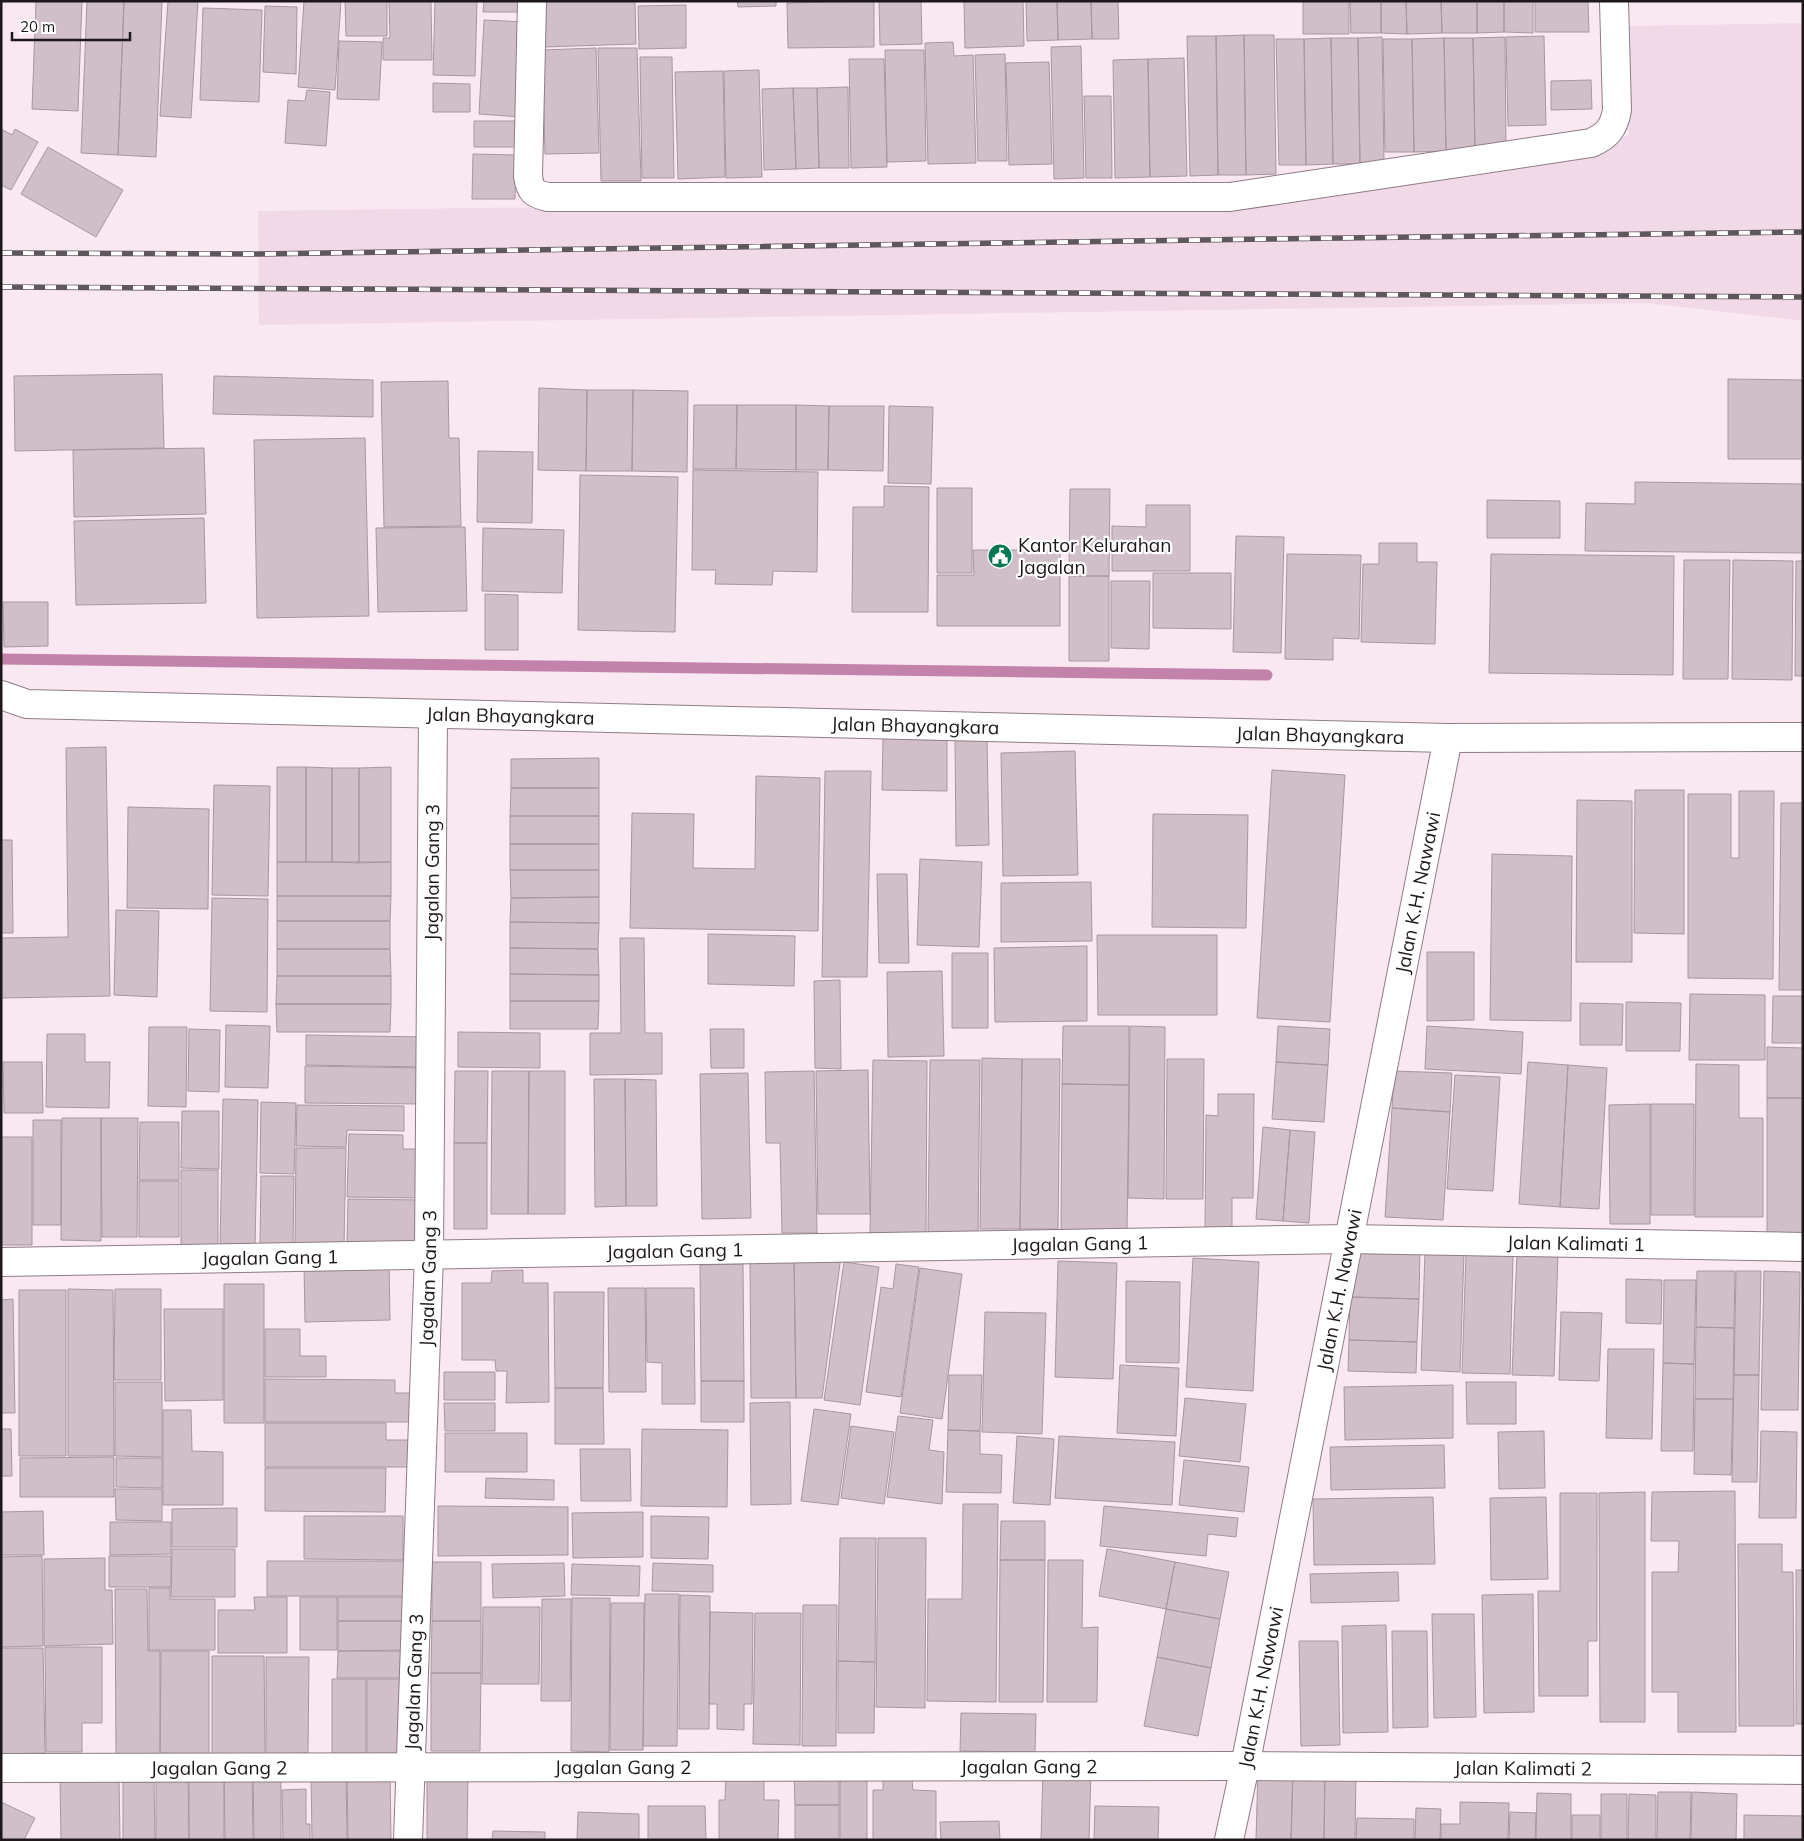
<svg xmlns="http://www.w3.org/2000/svg" width="1804" height="1841" viewBox="0 0 1804 1841" font-family="Mulish,sans-serif">
<style>
.built{fill:#f2d9e7}
.lines{fill:none;stroke-linecap:round;stroke-linejoin:round}
.stream{stroke:#c282a9;stroke-width:11}
.building{fill:#d0bec8;stroke:#a897a0}
.street-casing{stroke:#8d7d86;stroke-width:30}
.secondary-casing{stroke:#8d7d86;stroke-width:30}
.street{stroke:#fff;stroke-width:28}
.secondary{stroke:#fff;stroke-width:28}
.rail-casing{stroke:#60575c;stroke-width:5.5}
.rail{stroke:#fff;stroke-width:4;stroke-dasharray:11;stroke-linecap:butt}
.labels{text-anchor:middle;stroke-width:4.5;stroke-linejoin:round;paint-order:stroke}
.poi-label{font-size:19px;fill:#1e181b;stroke:#fff;text-anchor:start}
.street-label{font-size:19px;fill:#1e181b;stroke:#fff}
</style>
<rect width="100%" height="100%" fill="#f9e7f1"/>
<path class="built" d="M1803,23v298l-156,-18 -1388,22 -1,-114 593,-8 372,3 368,-56 38,-15 -1,-109z"/>
<g class="lines">
<path class="stream" d="M1,659l1266,16"/>
</g>
<path class="building" d="M36,1h46l-4,110 -46,-2z
M87,1h37l-6,154 -37,-2z
M124,1h38l-6,156 -38,-2z
M168,1h30l-7,117 -31,-2z
M304,1h37l-6,89 -37,-3z
M345,1h42v35h-41z
M389,1h42l1,59h-49v-22h7z
M435,1h42l-2,75 -42,-1z
M484,1h42v11h-43z
M542,1h93l1,43 -92,3z
M737,1h39v5l-38,1z
M874,1v46l-86,1 -1,-45z
M879,1h42l1,43 -42,1z
M964,1h59l1,45 -59,2z
M1026,1h31l1,39 -31,1z
M1057,1h34l1,38 -34,1z
M1091,1h27l1,38h-27z
M1303,1h46v33h-46z
M1350,1h31v32h-30z
M1381,1h25l1,33 -26,-1z
M1406,1h35l1,32 -35,1z
M1441,1h36v32h-35z
M1477,1h27v31l-27,1z
M1504,1h29v32l-29,-1z
M1535,1h53l1,31h-54z
M686,5v43l-47,1 -1,-43z
M265,6l32,1 -1,67 -33,-2z
M203,8l59,2 -3,92 -59,-2z
M484,20l42,2 -6,95 -41,-3z
M1244,35l2,140h-28l-2,-139z
M1244,35h30l2,139 -30,1z
M1187,36h29l2,139 -28,1z
M1544,36l2,89 -38,1 -2,-89z
M1382,37l2,126 -24,1 -2,-126z
M1505,37l1,113 -31,1 -2,-113z
M1331,38l2,126 -27,1 -2,-126z
M1331,38h27l2,126h-27z
M1444,38l2,113 -32,1 -2,-113z
M1444,38h29l2,113h-29z
M1276,39h28l2,126h-27z
M1383,39h29l2,113h-29z
M339,41l43,1 -3,58 -42,-1z
M953,42l1,14 19,-1 3,108 -48,1 -3,-121z
M1081,46l3,132 -30,1 -3,-132z
M596,48l3,105 -54,1 -3,-104z
M598,48h39l4,133h-40z
M885,50h39l2,111 -39,1z
M1005,54l2,107h-29l-3,-106z
M640,57h32l2,121h-32z
M1184,58l3,118 -37,1 -2,-118z
M849,59h35l3,108 -36,1z
M1148,59l2,118 -35,1 -2,-118z
M1049,62l3,102 -43,1 -3,-102z
M759,70l3,107 -36,1 -2,-107z
M723,71l2,106 -47,2 -3,-107z
M1591,80l1,29 -41,1v-29z
M433,83l37,1v28h-37z
M848,87l1,81h-30l-2,-80z
M793,88l3,81 -32,1 -2,-81z
M793,88h24l2,80 -23,1z
M307,90l23,2 -4,54 -41,-3 3,-43 17,1z
M1084,96h27l1,82h-26z
M474,121h42v26h-42z
M1,129l11,6 3,-6 23,13 -27,48 -10,-5z
M48,147l75,43 -27,47 -75,-43z
M473,154l43,1 -1,44h-43z
M162,374l2,74 -149,3 -1,-75z
M214,376l159,4v37l-160,-3z
M1728,379l75,1v79h-75z
M448,381l1,57h10l2,88 -77,1 -3,-145z
M539,388l48,2 -1,81 -48,-1z
M587,390h46l-1,81h-46z
M633,390l55,1 -1,81 -55,-1z
M694,405h43l-1,64h-43z
M737,405h59v65l-60,-1z
M796,405l33,1 -1,64h-32z
M829,406h55l-1,65 -55,-1z
M889,406l44,1 -2,77 -43,-1z
M365,438l4,178 -112,2 -3,-178z
M204,448l2,66 -132,3 -1,-67z
M478,451l55,1 -1,71 -55,-1z
M693,470l125,2 -1,100 -44,-1 -1,14 -57,-1 1,-14h-24z
M580,475l98,2 -3,155 -97,-2z
M1635,482l168,2v69l-218,-2 1,-48 49,1z
M884,486l45,1 -1,125h-76l1,-105h31z
M937,488h35v85h-35z
M1070,489h40l-1,87h-40z
M1487,500l73,1v37h-73z
M1146,505h44v66h-78v-45l34,1z
M204,518l2,85 -130,2 -2,-84z
M465,527l2,84 -89,1 -2,-84z
M483,528l81,2 -2,63 -80,-2z
M1236,536l48,1 -3,116 -48,-1z
M1379,543h38v19h20l-2,82 -74,-2 2,-78h16z
M973,550h87v76h-123v-51h37z
M1287,554l74,1 -2,84 -26,-1v22l-48,-1z
M1491,554l183,2 -1,119 -184,-2z
M1684,560h46l-2,119h-45z
M1733,560l60,1 -1,119 -60,-1z
M1796,561h7v115h-8z
M1153,573h78v56l-78,-1z
M1069,576h40v85h-40z
M1111,581h39l-1,68 -38,-1z
M485,594l33,1v55h-33z
M3,602h45v44l-44,1z
M987,737l2,108 -33,1 -1,-108z
M883,738l64,2v51l-65,-1z
M106,747l4,249 -109,2v-60l67,-1 -2,-189z
M1075,751l3,124 -75,1 -2,-123z
M599,758v30h-88v-29z
M277,767h29v95h-29z
M306,767l26,1v94h-26z
M391,767v95l-32,1v-95z
M332,768h27v95l-27,-1z
M1272,770l73,5 -15,247 -73,-4z
M825,771h46l-4,206h-45z
M756,776l64,2 -2,153 -188,-3 2,-115 62,1 -1,54 62,1z
M214,785l56,1 -2,110 -56,-1z
M511,788h88v28h-89z
M1635,790h49v144l-50,-1z
M1739,791h35l-1,188 -85,-1v-184h43v64h8z
M1577,800l55,1v161h-56z
M1781,803h22v187h-24z
M128,807l81,2 -1,100 -81,-1z
M1153,814l95,1 -2,113 -94,-1z
M510,816h89v28h-89z
M1,840h11l1,93h-12z
M510,844h89v26h-89z
M1492,854l80,2 -1,165 -81,-1z
M920,859l62,3 -3,85 -62,-2z
M277,862h114v34h-114z
M510,870h89v27l-88,1z
M877,874h30l2,89h-30z
M1091,882l1,59 -91,1v-59z
M277,896h114l-1,25h-113z
M599,897v26l-89,-1 1,-24z
M212,898l56,1 -1,113 -57,-1z
M116,910l43,1 -2,86 -43,-2z
M277,921h113v28h-113z
M510,922l89,1 -1,26 -88,-1z
M708,934l87,2 -1,50 -86,-2z
M1097,935h120v80h-119z
M620,938h24l1,95h17v41l-72,1v-42h31z
M1087,946v75l-92,1 -1,-74z
M510,948l88,1 1,26 -89,-1z
M277,949h113l1,27h-114z
M1427,952h47v68l-47,1z
M952,953h36v75h-36z
M942,971l2,85 -56,1 -1,-85z
M510,974l89,1v26h-89z
M277,976h114v28h-115z
M840,980l1,89 -26,-1 -1,-87z
M1690,994l75,1v65h-76z
M1773,996h30v47h-31z
M510,1001h89l-1,28h-88z
M1626,1002l55,1 -1,48h-54z
M1580,1003l43,1 -1,41h-42z
M276,1004h115l-1,28h-113z
M226,1025l44,1 -2,62 -43,-1z
M1063,1026h66v59l-67,-1z
M1130,1026l35,1 -1,172 -36,-1z
M1278,1026l52,3 -2,36 -52,-3z
M1427,1026l96,6 -2,42 -96,-5z
M149,1027h38l-1,80 -38,-1z
M189,1029l31,1 -1,62 -31,-1z
M710,1029h34v39h-33z
M458,1032l82,1v35l-82,-1z
M47,1034h38v28h25l-1,46 -63,-1z
M306,1035l119,2v30l-119,-2z
M1767,1047l36,1v50h-36z
M982,1058l40,1 -2,170h-40z
M1022,1059h38l-2,170h-38z
M1167,1059h37l-1,140h-37z
M873,1060l54,1 -1,172h-56z
M930,1060h50l-2,174 -50,-1z
M3,1062h39l1,51h-39z
M1276,1062l52,3 -4,57 -52,-3z
M1528,1062l40,3 -8,142 -41,-3z
M1696,1064l43,1v53h24v99h-68z
M1568,1065l39,3 -8,141 -39,-2z
M305,1066l117,2 -1,36 -116,-1z
M868,1070l2,144h-52l-2,-143z
M455,1071h33l-1,72h-33z
M492,1071h37l-1,143h-37z
M529,1071h36v143h-37z
M814,1071l3,162h-35l-2,-90h-14l-1,-71z
M1394,1071l58,2 -2,39 -58,-4z
M748,1073l3,145 -49,1 -2,-145z
M1455,1075l45,2 -7,114 -46,-2z
M594,1079h31l1,127 -31,1z
M625,1079l31,1 1,126h-31z
M1062,1084l67,1 -2,146h-66z
M1218,1094h36l-1,104h-21v33h-27l1,-116 12,1z
M1767,1098h36v136l-36,10z
M223,1099l35,1 -3,147h-35z
M261,1102l35,1 -2,71 -34,-1z
M1650,1104v120h-40l-1,-119z
M1651,1104h43v111h-43z
M297,1105l107,1v25l-57,-1 -1,17 -50,-1z
M1392,1108l58,4 -7,108 -58,-3z
M182,1111h37v58l-38,-1z
M62,1118h39v123l-40,-1z
M101,1118h37l-1,119h-35z
M33,1120h28v105h-28z
M140,1122h39v58h-40z
M1263,1127l27,3 -7,91 -27,-2z
M1290,1130l25,2 -6,91 -26,-2z
M349,1134l54,1v14h20l-1,49 -75,-1z
M1,1137h31v108h-31z
M454,1143h33v86h-33z
M296,1148h50l-2,97 -49,-1z
M181,1170h37v77h-37z
M261,1176h33l-1,69 -33,-1z
M139,1181h40v56h-40z
M348,1199l73,1v45l-74,-1z
M1352,1249l68,2 -1,48 -69,-2z
M1425,1251l39,2 -4,119 -39,-2z
M1517,1252l41,1 -4,123 -42,-1z
M1466,1254l47,1 -3,119 -48,-1z
M794,1256h47l-19,142h-26z
M794,1256l2,142h-45l-1,-141z
M1193,1258l66,4 -6,129 -67,-4z
M389,1261l1,59 -85,2 -1,-60z
M1058,1261l59,2 -4,116 -58,-2z
M844,1262l35,5 -19,138 -36,-5z
M743,1264l1,117h-43l-1,-116z
M896,1264l23,3 -18,130 -35,-5 15,-105 12,2z
M920,1268l42,6 -20,145 -42,-6z
M523,1270v13h25l1,119 -43,1 1,-32h-11l-1,-11h-33v-77h29l1,-12z
M1697,1271h38l-1,57 -38,-1z
M1736,1271h25l-2,104h-25z
M1764,1271l36,1 -2,138h-37z
M1626,1279l36,1 -1,44 -35,-1z
M1664,1280h32l-2,84 -31,-1z
M1126,1281l54,1 -1,81 -53,-1z
M224,1284h40v139h-40z
M608,1288h37l1,104h-37z
M646,1288h48l1,116h-33v-41l-15,-1z
M68,1289l45,1 1,166h-46z
M115,1289h46v91h-47z
M19,1290h47v166h-47z
M554,1292h50l-1,96h-48z
M1350,1297l69,2 -2,43 -68,-2z
M13,1299l2,114h-14v-113z
M164,1309h59v91l-58,1z
M985,1312l61,1 -4,121 -60,-2z
M1561,1312l41,1 -3,68 -40,-1z
M1696,1327l38,1 -1,71h-38z
M265,1329h35v27h26v21h-61z
M1349,1340l68,2 -1,31 -68,-2z
M1608,1349h46l-2,90 -46,-1z
M1663,1363l31,1 -1,87h-32z
M1120,1365l59,3 -3,68 -59,-3z
M444,1372h51v28h-51z
M949,1375h33l-2,56 -32,-1z
M1734,1375h25l-2,107h-25z
M265,1379l130,1v13h16v29h-146z
M701,1381h43v41h-43z
M115,1382h47v75l-47,-1z
M1466,1382h50v42h-49z
M1453,1385v53l-108,2 -1,-53z
M555,1388h48l1,56h-49z
M1185,1398l61,6 -6,58 -61,-6z
M1695,1399h38l-2,76 -37,-1z
M790,1402l1,102 -40,1 -1,-102z
M444,1403h51v28h-50z
M814,1409l37,5 -13,91 -37,-4z
M163,1410h28l1,41 31,1v53h-60z
M898,1416l35,4 -4,30 15,2 -2,52 -55,-7z
M265,1423h121v17h28v27h-149z
M851,1426l43,6 -10,72 -43,-6z
M1,1429h10l1,47h-11z
M642,1429l86,1 -1,77 -86,-1z
M948,1430l32,1v23l22,1 -1,38 -55,-1z
M1544,1431l1,57 -46,1 -1,-57z
M1761,1431l36,1 -1,86h-37z
M445,1433h82v39h-82z
M1017,1436l37,3 -4,66 -37,-2z
M1059,1436l116,6 -3,63 -117,-7z
M1444,1445l1,43 -114,2 -1,-43z
M580,1449h50l1,52h-50z
M114,1457v40h-94v-39z
M116,1458h46v30l-46,-1z
M1184,1460l65,7 -5,45 -65,-7z
M265,1468h121l-1,44 -120,-1z
M486,1478l68,2v20l-69,-2z
M115,1489h47v32l-46,-1z
M1735,1491l1,241h-58v-40h-26v-120h26l1,-31h-28l1,-49z
M1645,1492v230h-45l-1,-229z
M1560,1493h37v148h-9v55h-49l-1,-105h22z
M1433,1497l2,67 -121,1 -1,-66z
M1546,1497l2,82 -57,1 -1,-82z
M963,1504h35l-2,198 -69,-1 1,-102h34z
M438,1506l130,1v48l-130,1z
M1104,1506l134,12 -2,19 -28,-3 -2,22 -106,-10z
M237,1508v39h-65v-38z
M43,1511l1,44h-43v-43z
M643,1512v45l-70,1 -1,-45z
M304,1516h99v44l-99,-1z
M651,1516l58,1 -1,42 -57,-1z
M1001,1521h44v39h-45z
M110,1522h61v32l-61,1z
M840,1538h36l-1,124 -37,-1z
M878,1538h48l-1,170 -49,-1z
M1738,1544h44v28h11l1,154h-55z
M172,1549h63v48h-64z
M1107,1549l68,13 -9,47 -67,-13z
M42,1556l1,90 -42,1v-90z
M109,1556h62v31h-62z
M105,1558v32h7l1,54 -69,2v-87z
M1000,1560h45l-2,142h-44z
M1048,1560h35l-1,68 16,-1 -1,75h-50z
M267,1561h137v35h-137z
M432,1562h49v59h-49z
M1175,1562l54,10 -9,47 -54,-10z
M564,1563l1,33 -72,2 -1,-34z
M653,1563l60,2v27l-61,-1z
M572,1564l68,2 -1,30 -68,-1z
M1796,1570h7v154h-7z
M1398,1572l1,29 -88,2 -1,-29z
M149,1588h21v11h45v51h-66z
M115,1589h32l1,62h12v103h-44z
M645,1594h34l-2,152h-34z
M1533,1594l1,118 -50,1 -2,-118z
M680,1595l30,1 -1,133h-30z
M254,1597h33v56h-69v-43h37z
M300,1597h37v53h-37z
M338,1597h67v24h-67z
M572,1598h38l-1,154 -38,-1z
M542,1599h29l-1,102h-29z
M611,1603h33l-1,147h-33z
M803,1605h34l-1,141h-34z
M483,1607h57l-1,77h-57z
M1166,1609l54,10 -9,49 -54,-11z
M710,1612l43,1 -1,91h-8v26l-27,-1v-25h-8z
M755,1613h46l-1,132 -47,-1z
M1432,1614h42l2,103 -42,1z
M338,1621h67l-1,29 -66,1z
M432,1621h49v52h-50z
M1386,1625l2,107 -45,1 -1,-107z
M1392,1631h35l1,96 -35,1z
M1299,1641h39l2,104 -39,1z
M45,1647h57v76h-20v29h-36z
M1,1648h42l2,105 -44,1z
M161,1651h48v103l-49,-1z
M338,1651h66l1,27h-68z
M212,1656h52l1,98h-53z
M266,1657h43l-1,96 -42,1z
M1157,1657l54,11 -13,68 -54,-10z
M838,1661l37,1 -1,71h-36z
M431,1673h50l-1,78h-49z
M332,1679h34v79h-34z
M367,1679h38l-1,79h-37z
M961,1713l75,1 -1,38 -75,-1z
M224,1769h28l1,71h-28z
M253,1769l28,1v70h-27z
M1258,1769l35,1 -2,70h-35z
M1293,1770l32,1 -1,69h-33z
M1043,1771h48l-2,69h-48z
M1325,1771l31,1 -1,68h-31z
M156,1772h32l1,68h-33z
M346,1772l1,68h-35l-1,-67z
M726,1772h38v28h15l-1,40h-59v-40h6z
M794,1772h45v33h-44z
M867,1772v68h-27v-67z
M189,1773h35v67h-35z
M347,1773h43l1,67h-43z
M427,1773h41l-1,67h-40z
M60,1778h59l1,62h-59z
M883,1780h29l1,10 23,1v49h-63v-50h10z
M123,1782h31l1,58h-32z
M306,1789v35h4v16h-27l-1,-50z
M1658,1792h33l-1,48h-33z
M1692,1792l45,2 -1,46h-45z
M1537,1793l34,1v46h-35z
M1601,1794h26v46h-26z
M1629,1794l27,1v45h-28z
M1,1802l34,16 -11,22h-23z
M1460,1802l49,1 -1,37h-67v-16h19z
M795,1805h44v34h-44z
M648,1806h57l1,34h-58z
M1095,1806l64,1 -1,33h-64z
M1416,1808l25,1 -1,31h-25z
M578,1812l61,2v26h-62z
M1510,1812l26,1 -1,27h-26z
M1572,1815h28v25h-28z
M1744,1815l59,1v24h-59z
M1357,1818l57,1v21h-58z
M999,1821l1,19h-59l-1,-18z
M493,1831l52,1v8h-53z"/>
<g class="lines">
<defs>
<g id="street">
<path d="M532,1l-4,175c2,15 6,18 20,21h682l361,-54c16,-7 23,-15 26,-33l-3,-109"/>
<path id="s1" d="M1,1262l1347,-23 455,8"/>
<path id="s2" d="M1,1768l1244,-2 558,4"/>
<path id="s3" d="M408,1840l21,-586 4,-540"/>
<path id="s4" d="M1229,1840l16,-74 203,-1028"/>
</g>
<g id="secondary">
<path id="s5" d="M1,695l26,9 1421,34 355,-1"/>
</g>
</defs>
<use href="#street" class="street-casing"/>
<use href="#secondary" class="secondary-casing"/>
<use href="#street" class="street"/>
<use href="#secondary" class="secondary"/>
<defs>
<path id="rail" d="M1,253l258,1 1008,-15 536,-7
M1,287l1802,10"/>
</defs>
<use href="#rail" class="rail-casing"/>
<use href="#rail" class="rail"/>
</g>
<defs>
<symbol id="civic-disc" viewBox="-11 -11 22 22"><circle r="9.5" fill="#057752" stroke="#fff"/><path d="M-.6-6.5H3V-4.5H.6V-3L4-1V1h2V6H-6V1h2V-1L-.6-3ZM-1.2 2.5V6h2.4V2.5Z" fill="#fff"/></symbol>
</defs>
<g fill-rule="evenodd">
<use href="#civic-disc" x="986" y="542" width="28" height="28"/>
</g>
<g class="labels">
<g class="poi-label">
<text x="1018" y="552">Kantor Kelurahan<tspan x="1018" dy="22">Jagalan</tspan></text>
</g>
<g class="street-label">
<text dy="7" stroke="none"><textPath href="#s5" startOffset="511">Jalan Bhayangkara</textPath></text>
<text dy="7" stroke="none"><textPath href="#s5" startOffset="916">Jalan Bhayangkara</textPath></text>
<text dy="7" stroke="none"><textPath href="#s5" startOffset="1321">Jalan Bhayangkara</textPath></text>
<text dy="7" stroke="none"><textPath href="#s3" startOffset="968">Jagalan Gang 3</textPath></text>
<text dy="7" stroke="none"><textPath href="#s4" startOffset="966">Jalan K.H. Nawawi</textPath></text>
<text dy="7" stroke="none"><textPath href="#s1" startOffset="1079">Jagalan Gang 1</textPath></text>
<text dy="7" stroke="none"><textPath href="#s1" startOffset="1575">Jalan Kalimati 1</textPath></text>
<text dy="7" stroke="none"><textPath href="#s1" startOffset="674">Jagalan Gang 1</textPath></text>
<text dy="7" stroke="none"><textPath href="#s1" startOffset="269">Jagalan Gang 1</textPath></text>
<text dy="7" stroke="none"><textPath href="#s3" startOffset="562">Jagalan Gang 3</textPath></text>
<text dy="7" stroke="none"><textPath href="#s4" startOffset="561">Jalan K.H. Nawawi</textPath></text>
<text dy="7" stroke="none"><textPath href="#s3" startOffset="158">Jagalan Gang 3</textPath></text>
<text dy="7" stroke="none"><textPath href="#s4" startOffset="156">Jalan K.H. Nawawi</textPath></text>
<text dy="7" stroke="none"><textPath href="#s2" startOffset="1028">Jagalan Gang 2</textPath></text>
<text dy="7" stroke="none"><textPath href="#s2" startOffset="218">Jagalan Gang 2</textPath></text>
<text dy="7" stroke="none"><textPath href="#s2" startOffset="622">Jagalan Gang 2</textPath></text>
<text dy="7" stroke="none"><textPath href="#s2" startOffset="1522">Jalan Kalimati 2</textPath></text>
</g>
</g>
<rect width="1804" height="1841" fill="none" stroke="#1e181b" stroke-width="5"/>
<path d="M12 32v8h118v-8" fill="none" stroke="#1e181b" stroke-width="2.5"/>
<text x="20" y="32" font-size="15" fill="#1e181b" stroke="#ffffff" stroke-width="4" paint-order="stroke">20 m</text>
</svg>
